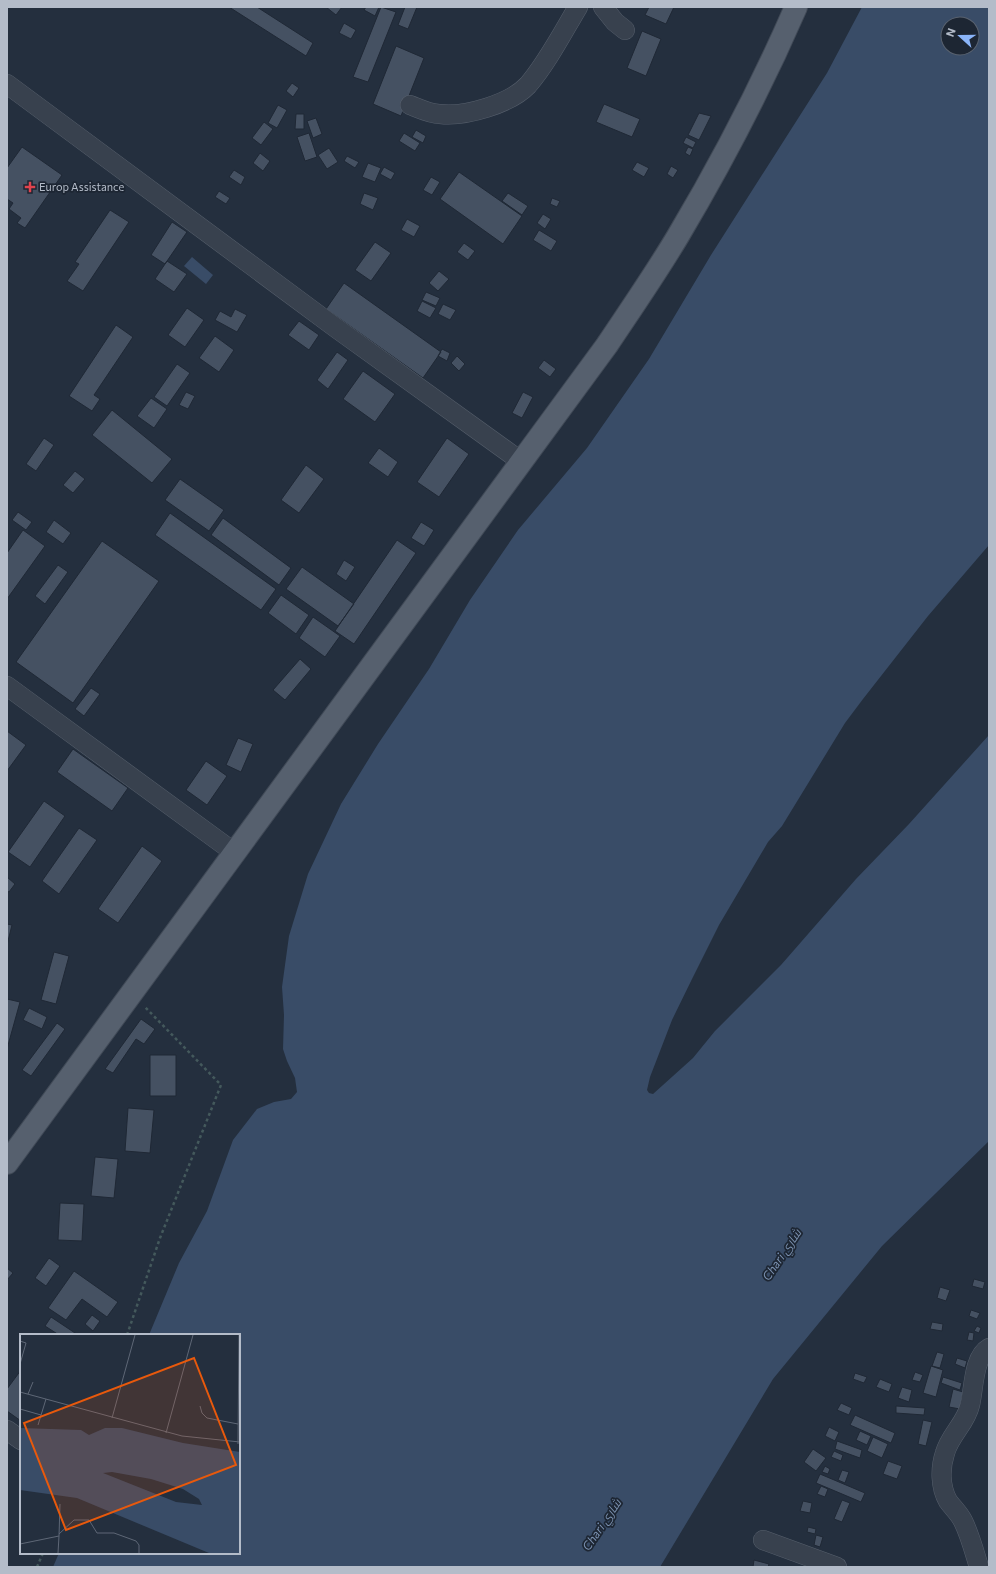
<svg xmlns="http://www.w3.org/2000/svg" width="996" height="1574" viewBox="0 0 996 1574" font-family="Commissioner,Cairo,sans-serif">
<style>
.water{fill:#394c67;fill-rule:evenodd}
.building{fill:#455162;stroke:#1f2835}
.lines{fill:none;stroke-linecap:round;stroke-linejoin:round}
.minor-casing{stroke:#565f6c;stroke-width:20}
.major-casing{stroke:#414a57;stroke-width:24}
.path{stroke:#44595c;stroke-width:2.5;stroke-dasharray:3 3;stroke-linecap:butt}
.minor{stroke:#38414e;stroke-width:19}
.major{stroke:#56606e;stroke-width:22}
.health-dot{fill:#e0444e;stroke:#1d2633;stroke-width:1.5}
.labels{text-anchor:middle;stroke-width:3.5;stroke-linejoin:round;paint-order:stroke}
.poi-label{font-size:11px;fill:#b4bcc9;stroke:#1d2633;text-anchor:start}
.water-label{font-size:12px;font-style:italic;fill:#7c92b1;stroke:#1d2633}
.inset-road{fill:none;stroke:#5e6776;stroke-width:1}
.view{fill:#e8590c;fill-opacity:0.15;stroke:#e8590c;stroke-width:2}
.inset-edge{fill:none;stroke:#b4bcc9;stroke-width:2}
</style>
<rect width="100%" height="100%" fill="#242f3e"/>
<path class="water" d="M862,7h127v538l-61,71 -65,83 -18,24 -63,103 -14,16 -49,83 -27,54 -20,41 -22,57 -3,13 2,3 4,1 40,-36 22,-27 66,-66 75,-86 53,-55 80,-89v406l-107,105 -109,133 -113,188h-607l6,-14h180v-218h-90l30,-72 28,-52 26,-71 24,-31 17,-7 17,-3 6,-7 -2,-14 -8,-17 -4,-12 1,-34 -2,-28 7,-51 19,-62 33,-70 37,-60 51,-75 41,-69 48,-70 69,-82 62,-89 62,-104 116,-182zM948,24h24v24h-24z
M192,257l21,18 -7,9 -22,-18z"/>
<path class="building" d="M229,7h28l56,36 -7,13z
M326,7h16l-6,8z
M366,7h13l-4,9 -11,-6z
M381,7l15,5 -28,70 -15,-5z
M405,7h12l-9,22 -10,-4z
M649,7h25l-8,17 -21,-9z
M344,23l12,7 -5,9 -12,-6z
M642,31l19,8 -15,37 -19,-8z
M396,46l28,12 -23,58 -28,-12z
M292,83l7,5 -6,9 -7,-6z
M604,104l36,15 -8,18 -36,-15z
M278,105l9,5 -10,18 -9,-5z
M699,113l12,3 -12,24 -11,-5z
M296,114h8v15h-9z
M316,118l6,16 -9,4 -6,-17z
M264,122l9,7 -12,16 -9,-7z
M416,130l10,6 -3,7 -11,-6z
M309,133l8,24 -12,4 -8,-24z
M404,133l16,10 -5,8 -16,-10z
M686,137l10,5 -3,6 -10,-5z
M22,147l40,28 -37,53 -8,-5 4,-5 -12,-9 4,-6 -6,-4v-31z
M688,147l5,2 -3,7 -5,-3z
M329,148l9,14 -11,7 -9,-14z
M260,153l10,8 -7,10 -10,-8z
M347,156l12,6 -4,6 -11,-7z
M637,162l12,6 -5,9 -12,-7z
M368,163l13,5 -6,14 -13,-5z
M671,166l7,4 -5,8 -6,-4z
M384,167l11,6 -4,7 -11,-6z
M234,170l11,7 -4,8 -12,-8z
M459,172l63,44 -19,28 -63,-45z
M431,177l9,5 -8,13 -9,-5z
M219,191l11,7 -4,6 -11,-7z
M364,193l14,5 -5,12 -13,-6z
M508,193l20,13 -6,9 -20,-14z
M552,198l8,3 -3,6 -7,-3z
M110,210l19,12 -46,69 -16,-10 12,-17 -4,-2z
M543,214l8,5 -6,10 -8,-6z
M407,219l13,7 -6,11 -13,-7z
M172,222l15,10 -22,32 -14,-9z
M539,230l18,11 -6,10 -18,-11z
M375,242l16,11 -20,28 -16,-11z
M464,243l11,8 -7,9 -11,-8z
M167,261l20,13 -13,18 -19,-13z
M439,271l10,8 -11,12 -9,-8z
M344,283l97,69 -18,26 -97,-69z
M426,292l14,6 -4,8 -14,-6z
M422,301l14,7 -6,10 -13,-7z
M443,304l13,6 -6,10 -12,-6z
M187,308l17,12 -19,27 -17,-12z
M235,309l12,6 -10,17 -22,-12 5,-9 11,6z
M299,321l20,14 -10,15 -21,-15z
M116,325l17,12 -39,58 6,4 -8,12 -23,-15z
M215,336l19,14 -15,22 -20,-14z
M442,349l8,4 -3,8 -9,-5z
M337,352l11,8 -20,29 -11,-9z
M457,356l8,8 -6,7 -8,-8z
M544,360l12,9 -6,8 -12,-9z
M177,364l13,9 -23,33 -13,-9z
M363,371l32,23 -20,28 -32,-23z
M186,392l9,4 -7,13 -9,-4z
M523,392l10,5 -11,21 -10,-5z
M151,398l16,11 -13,19 -17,-12z
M112,410l60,49 -20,24 -60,-48z
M44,438l10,7 -18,26 -10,-7z
M447,438l22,16 -30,43 -22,-15z
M379,448l19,14 -10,15 -20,-14z
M306,465l18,14 -25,34 -18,-13z
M75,471l10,8 -12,14 -10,-8z
M180,479l44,31 -15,21 -44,-31z
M18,512l14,10 -6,8 -14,-10z
M170,513l106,76 -15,21 -106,-75z
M223,518l68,50 -12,17 -68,-50z
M54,520l17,13 -8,11 -17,-12z
M421,522l13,8 -10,16 -13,-8z
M23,530l22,16 -38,53v-46z
M397,540l19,13 -62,91 -19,-13z
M102,541l57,40 -86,122 -57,-41z
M344,560l11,7 -9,14 -10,-7z
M58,565l10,7 -23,32 -10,-8z
M302,567l52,37 -16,22 -52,-37z
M281,595l28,20 -13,19 -28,-21z
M313,617l27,19 -15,21 -26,-19z
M300,659l11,10 -26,31 -12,-10z
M91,688l9,6 -16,22 -9,-7z
M7,731l19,14 -19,26z
M238,738l15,6 -12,28 -15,-7z
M73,749l55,39 -16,23 -55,-39z
M206,761l21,15 -20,29 -21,-15z
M44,801l21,15 -35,51 -22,-15z
M79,828l18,12 -38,54 -17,-13z
M142,846l20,15 -44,62 -20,-14z
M7,877l8,7 -6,8 -2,-1z
M7,924l5,1 -5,20z
M54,952l15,4 -13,48 -15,-4z
M7,999l13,3 -13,47z
M29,1008l18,9 -5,12 -19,-9z
M141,1019l14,10 -11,15 -8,-5 -23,34 -8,-4z
M57,1023l8,6 -34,47 -9,-6z
M150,1055h26v41h-26z
M128,1108l26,2 -4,43 -25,-2z
M95,1157l23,2 -4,39 -23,-2z
M60,1203l24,1 -2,37 -24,-1z
M49,1258l11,8 -14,20 -11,-8z
M7,1268l6,5 -6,7z
M74,1271l44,31 -11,15 -25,-18 -16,21 -18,-12z
M974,1279l11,3 -2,7 -11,-3z
M940,1287l10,3 -4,11 -9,-3z
M971,1310l9,3 -3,6 -8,-3z
M92,1315l8,6 -7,10 -8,-7z
M51,1317l27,18h-19l-14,-9z
M932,1322l11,2 -1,7 -12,-2z
M977,1326l4,2 -2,5 -5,-2z
M969,1332l5,1 -1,8 -6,-1z
M937,1352l7,2 -4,14 -8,-2z
M957,1358l10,3 -2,7 -10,-4z
M931,1366l12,4 -7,27 -13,-4z
M21,1370v51l-14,-10v-22z
M915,1372l8,3 -3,7 -8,-2z
M855,1373l12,4 -3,6 -11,-4z
M943,1377l19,6 -2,7 -19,-7z
M880,1379l12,5 -3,8 -13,-5z
M902,1387l10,3 -3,12 -11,-4z
M953,1389l10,3 -3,17 -11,-2z
M841,1403l11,5 -3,7 -12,-5z
M896,1406l29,2 -1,7 -28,-2z
M855,1415l40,18 -4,10 -41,-18z
M923,1420l9,2 -6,24 -8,-2z
M829,1427l10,5 -4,9 -10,-5z
M860,1431l11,5 -4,9 -11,-5z
M873,1437l15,7 -6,14 -15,-7z
M837,1441l25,9 -2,8 -25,-9z
M813,1449l13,9 -10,13 -12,-9z
M834,1451l9,4 -2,6 -10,-4z
M888,1461l14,5 -5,13 -14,-5z
M825,1466l5,3 -2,5 -6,-2z
M842,1470l7,2 -4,11 -7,-3z
M820,1474l45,19 -4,9 -45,-19z
M821,1486l7,3 -3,8 -8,-3z
M842,1500l8,3 -8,19 -8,-3z
M803,1501l9,2 -2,10 -10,-2z
M808,1527l8,2 -1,5 -8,-2z
M816,1535l7,2 -3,10 -6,-2z
M754,1560l15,4 -1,3h-15z"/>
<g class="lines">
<defs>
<path id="minor" d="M603,7l12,15 10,8
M7,84l329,244 186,134
M410,105c10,4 20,9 30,9 25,3 70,-10 88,-29 19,-22 35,-53 50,-78
M7,686l228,167
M7,1430l14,10
M763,1540l74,27
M979,1567c-5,-16 -9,-32 -16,-46 -4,-8 -10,-13 -15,-20 -8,-14 -8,-33 -3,-48 5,-18 21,-30 25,-48 4,-16 3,-48 19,-57"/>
<path id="major" d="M7,1163l600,-818c24,-36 49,-72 71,-109 44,-74 84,-151 118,-229"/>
</defs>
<use href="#minor" class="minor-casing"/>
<use href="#major" class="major-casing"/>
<path class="path" d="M127,1335l33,-97 61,-153 -77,-79
M37,1567l6,-14"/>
<use href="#minor" class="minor"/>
<use href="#major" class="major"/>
</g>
<path class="health-dot" d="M28 181h4v4h4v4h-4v4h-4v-4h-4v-4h4z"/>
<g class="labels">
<g class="poi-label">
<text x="39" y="191">Europ Assistance</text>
</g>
<g class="water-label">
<text transform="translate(782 1255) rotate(-56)" y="4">Chari شاري</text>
<text transform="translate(602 1525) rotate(-56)" y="4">Chari شاري</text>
</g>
</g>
<g transform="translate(20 1334)">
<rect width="220" height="220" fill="#242f3e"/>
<path d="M0,94l61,2 8,5 16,-7h17l61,15 57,9v101h-31l-132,-55 -57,-8zM92,138l39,7 32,10 16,10 3,6 -26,-3 -73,-29z" fill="#394c67" fill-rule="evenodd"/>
<path class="inset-road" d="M0,7l6,2 -6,21M0,58l162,44 58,6M8,60l5,-12M180,72l2,7 5,5 31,6M0,75l21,6M92,84l23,-83M18,91l8,-26M146,99l27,-98M218,110l1,-109M39,200l15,-14h15l8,13h17l22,8 3,4v8M0,210l39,-8 1,-32M38,219l1,-17"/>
<path class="view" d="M174,24l42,107 -170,65 -42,-107z"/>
<rect width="220" height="220" class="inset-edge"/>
</g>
<rect width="996" height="1574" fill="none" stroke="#b4bcc9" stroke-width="16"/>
<g transform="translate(960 36) rotate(291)"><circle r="19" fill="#1d2633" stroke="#59626f"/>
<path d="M0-3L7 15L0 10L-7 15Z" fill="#8ab4f8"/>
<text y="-6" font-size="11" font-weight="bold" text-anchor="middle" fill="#b4bcc9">N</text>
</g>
</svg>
